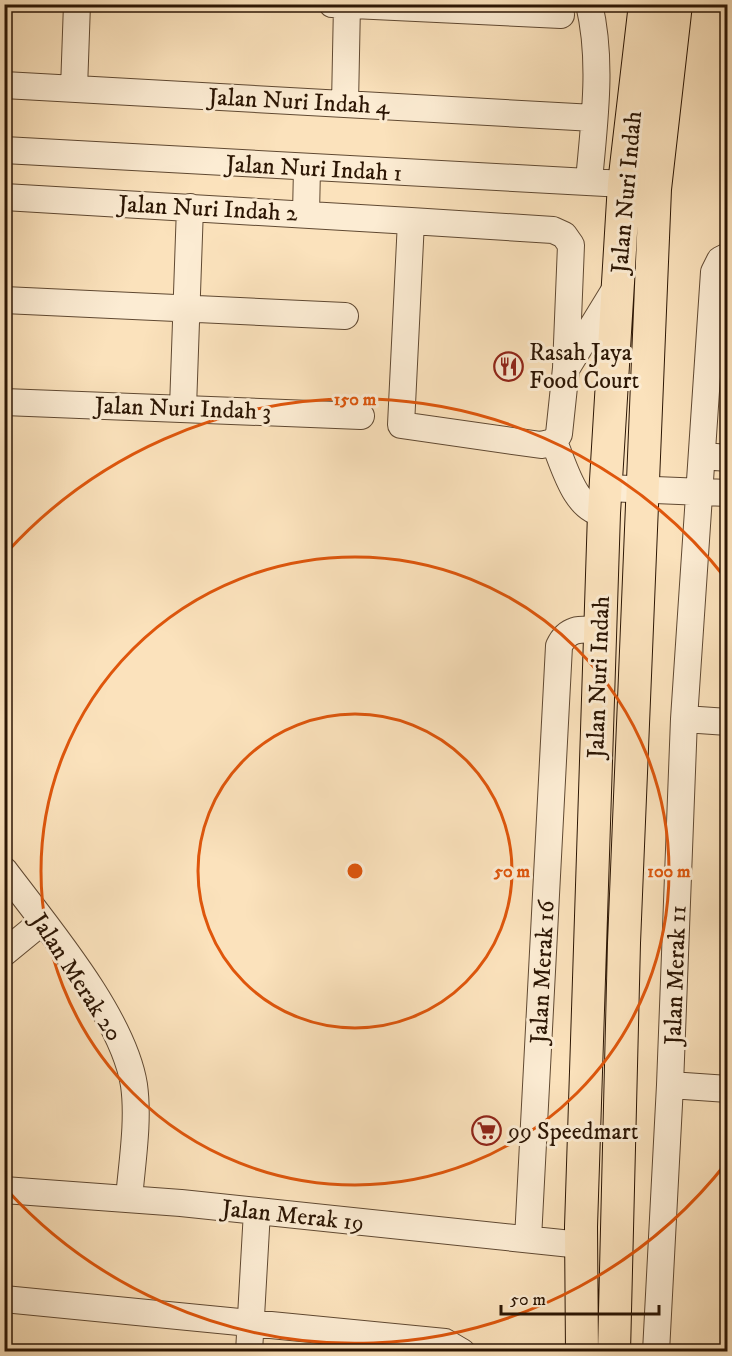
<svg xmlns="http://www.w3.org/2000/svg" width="732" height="1356" viewBox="0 0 732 1356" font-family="'IM FELL DW Pica',serif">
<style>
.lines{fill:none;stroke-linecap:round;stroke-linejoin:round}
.minor-casing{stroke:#604932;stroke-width:28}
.major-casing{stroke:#2c1604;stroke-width:34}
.minor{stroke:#fcecd3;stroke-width:26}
.major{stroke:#fbe2bc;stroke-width:32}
.ring{fill:none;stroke:#df560c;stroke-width:3}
.labels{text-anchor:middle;stroke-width:6;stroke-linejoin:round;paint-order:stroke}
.street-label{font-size:24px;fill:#2c1604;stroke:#fcecd3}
.poi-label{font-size:24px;fill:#2c1604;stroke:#fcecd3;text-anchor:start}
.centre{fill:#df560c;stroke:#fcecd3;stroke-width:3}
.ring-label{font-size:18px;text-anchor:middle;font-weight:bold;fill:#df560c;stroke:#fcecd3;stroke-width:6;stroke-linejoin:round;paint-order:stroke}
</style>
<rect width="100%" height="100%" fill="#fbe2bc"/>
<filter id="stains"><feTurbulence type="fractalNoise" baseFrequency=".00333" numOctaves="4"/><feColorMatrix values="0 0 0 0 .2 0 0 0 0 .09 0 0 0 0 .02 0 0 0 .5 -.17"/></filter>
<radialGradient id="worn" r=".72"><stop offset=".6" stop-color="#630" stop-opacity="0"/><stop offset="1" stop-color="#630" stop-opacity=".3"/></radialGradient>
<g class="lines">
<defs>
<path id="minor" d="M332,4l229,11
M589,4c14,58 5,119 0,177
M4,85l590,33
M74,89l3,-85
M345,104l2,-100
M4,150l620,34
M4,197l407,24
M306,214l1,-46
M411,221l142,9 11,5 7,10 -5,123 -7,66 -5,8 -13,3 -140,-20z
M4,300l341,16
M568,366l49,-80
M4,402l357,14
M183,408l7,-201
M554,442c10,23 21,69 50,71
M703,456l25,2
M606,488l122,5
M684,719l44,3
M4,870c42,56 119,146 130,215 5,36 -2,77 -5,114
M4,953l39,-32
M670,1085l58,4
M4,1190l177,13 400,42
M528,1239l31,-593c9,-19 22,-17 41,-16
M4,1299l441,43 17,10
M249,1352l8,-141
M656,1352l14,-267 14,-366 30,-447 6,-12 8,-4"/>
<path id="major" d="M582,1352l-1,-125 23,-714 20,-329 21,-180
M614,1352l10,-409 31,-754 21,-185"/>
</defs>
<use href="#minor" class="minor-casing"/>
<use href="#major" class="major-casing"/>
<use href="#minor" class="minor"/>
<use href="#major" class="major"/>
</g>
<g class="ring">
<circle cx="355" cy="871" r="157"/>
<circle cx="355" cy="871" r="314"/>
<path d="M727 1162A472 472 0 0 1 7 1190M7 552A472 472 0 0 1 727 580"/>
</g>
<defs>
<symbol id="restaurant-ring" viewBox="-11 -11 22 22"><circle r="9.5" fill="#fcecd3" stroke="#8f2418" stroke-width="1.5"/><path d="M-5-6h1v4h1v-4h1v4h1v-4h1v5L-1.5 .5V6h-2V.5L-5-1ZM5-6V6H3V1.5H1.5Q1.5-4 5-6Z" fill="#8f2418"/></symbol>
<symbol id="supermarket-ring" viewBox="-11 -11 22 22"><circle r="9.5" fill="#fcecd3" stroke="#8f2418" stroke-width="1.5"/><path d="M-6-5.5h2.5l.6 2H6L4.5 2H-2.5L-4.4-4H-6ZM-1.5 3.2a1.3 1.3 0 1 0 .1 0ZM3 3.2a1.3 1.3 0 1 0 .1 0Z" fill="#8f2418"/></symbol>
</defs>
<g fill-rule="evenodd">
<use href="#restaurant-ring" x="492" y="350" width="33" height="33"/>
<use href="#supermarket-ring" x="470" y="1114" width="33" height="33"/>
</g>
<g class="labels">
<g class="street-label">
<text transform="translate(299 101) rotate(3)" y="8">Jalan Nuri Indah 4</text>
<text transform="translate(314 168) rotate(3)" y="8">Jalan Nuri Indah 1</text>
<text transform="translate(626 192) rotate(-85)" y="8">Jalan Nuri Indah</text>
<text transform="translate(208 208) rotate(3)" y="8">Jalan Nuri Indah 2</text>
<text transform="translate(183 408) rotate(2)" y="8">Jalan Nuri Indah 3</text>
<text transform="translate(598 677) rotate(-88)" y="8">Jalan Nuri Indah</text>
<text transform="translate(542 972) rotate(-87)" y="8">Jalan Merak 16</text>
<text transform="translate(675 975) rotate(-88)" y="8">Jalan Merak 11</text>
<text transform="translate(77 977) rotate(57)" y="8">Jalan Merak 20</text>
<text transform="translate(293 1215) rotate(6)" y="8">Jalan Merak 19</text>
</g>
<g class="poi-label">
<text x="529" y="360">Rasah Jaya<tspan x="529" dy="28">Food Court</tspan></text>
<text x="508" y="1139">99 Speedmart</text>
</g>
</g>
<circle cx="355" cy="871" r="9" class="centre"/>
<g class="ring-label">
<text x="355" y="405">150 m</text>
<text x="512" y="877">50 m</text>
<text x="669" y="877">100 m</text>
</g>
<rect width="732" height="1356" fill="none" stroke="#fbe2bc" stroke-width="24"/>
<rect x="6" y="6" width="720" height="1344" fill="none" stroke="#2c1604" stroke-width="3"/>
<rect x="12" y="12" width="708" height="1332" fill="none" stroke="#2c1604" stroke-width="1.5"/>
<path d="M501 1305v9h158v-9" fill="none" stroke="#2c1604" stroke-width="3"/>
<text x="510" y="1305" font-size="18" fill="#2c1604" stroke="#fcecd3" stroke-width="4.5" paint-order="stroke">50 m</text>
<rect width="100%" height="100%" filter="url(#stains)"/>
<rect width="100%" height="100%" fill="url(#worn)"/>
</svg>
